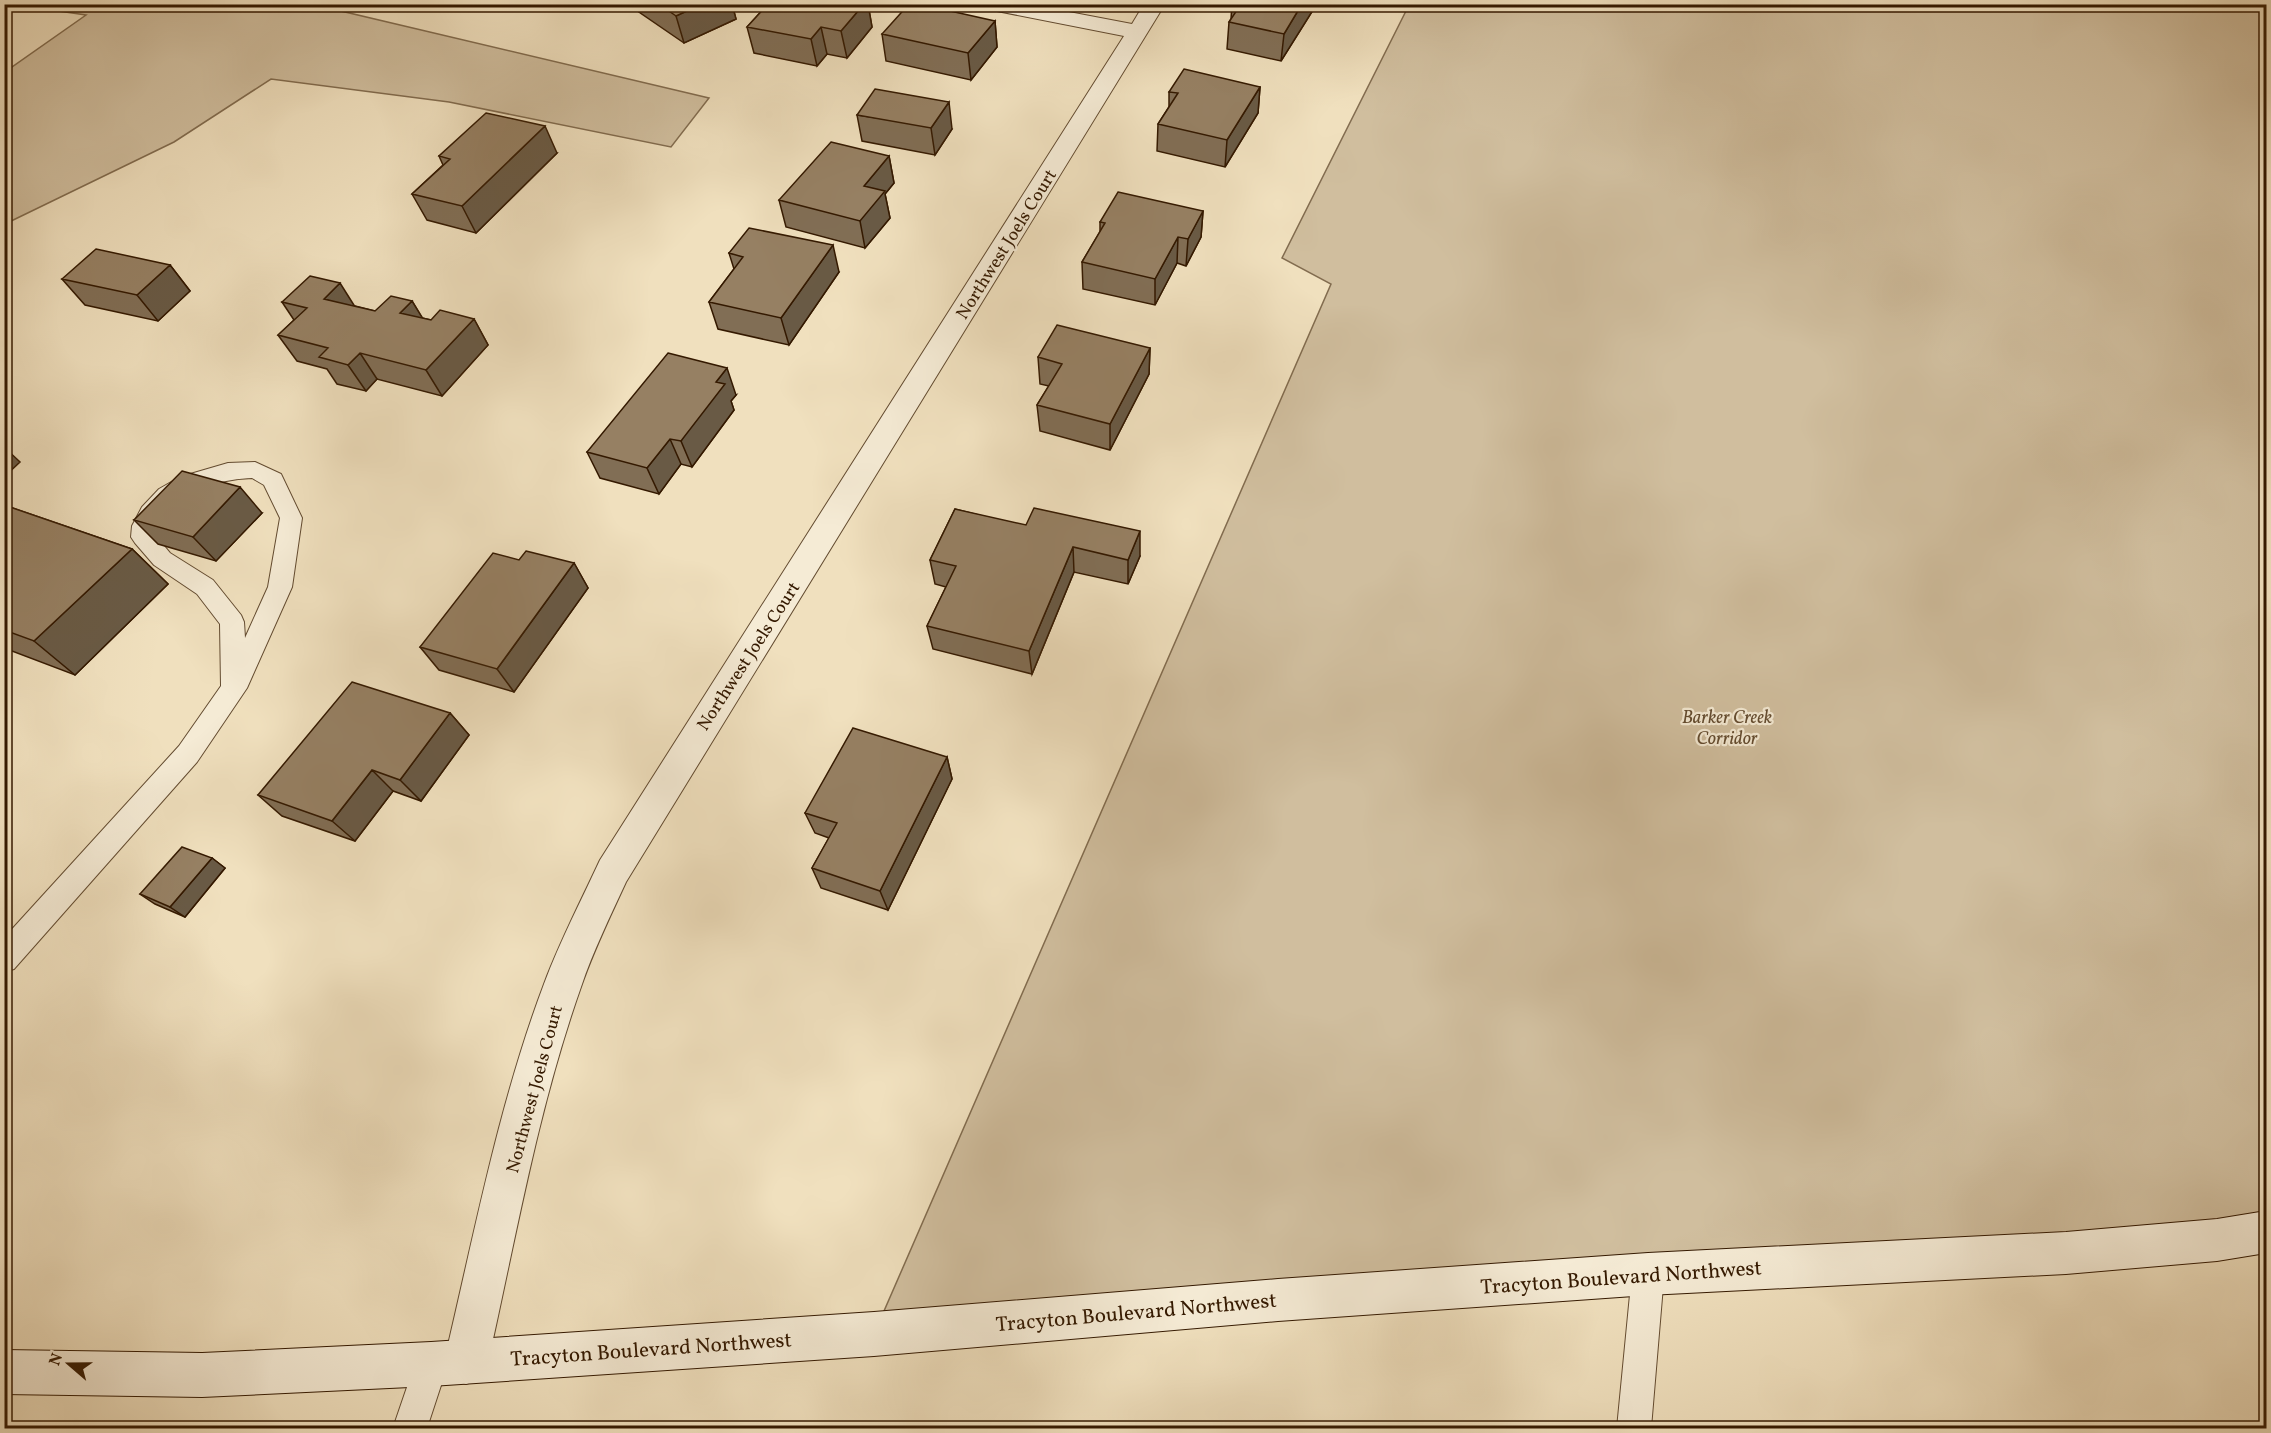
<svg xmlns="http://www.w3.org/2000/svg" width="2271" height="1433" viewBox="0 0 2271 1433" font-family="Vollkorn,serif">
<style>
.green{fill:#d0be9e;stroke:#826c4f;stroke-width:1.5}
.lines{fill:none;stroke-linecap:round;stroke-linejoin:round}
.lane-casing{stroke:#634b30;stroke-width:2}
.street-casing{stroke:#634b30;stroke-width:2}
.secondary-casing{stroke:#341900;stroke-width:2}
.lane{fill:#f5ebd5;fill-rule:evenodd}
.street{fill:#f5ebd5;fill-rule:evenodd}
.secondary{fill:#f5ebd5;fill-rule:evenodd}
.wall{fill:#816e55;stroke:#341900;stroke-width:1.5}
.shaded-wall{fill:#695a45;stroke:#341900;stroke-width:1.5}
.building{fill:#968063;stroke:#341900;stroke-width:1.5}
.labels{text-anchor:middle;stroke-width:4.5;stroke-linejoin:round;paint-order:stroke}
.street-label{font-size:18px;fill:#341900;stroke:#f5ebd5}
.park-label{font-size:18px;font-style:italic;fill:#634b2f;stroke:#f5ebd5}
.near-street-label{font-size:21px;fill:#341900;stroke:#f5ebd5}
</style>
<rect width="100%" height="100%" fill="#f0e0be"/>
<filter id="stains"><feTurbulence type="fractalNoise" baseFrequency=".00333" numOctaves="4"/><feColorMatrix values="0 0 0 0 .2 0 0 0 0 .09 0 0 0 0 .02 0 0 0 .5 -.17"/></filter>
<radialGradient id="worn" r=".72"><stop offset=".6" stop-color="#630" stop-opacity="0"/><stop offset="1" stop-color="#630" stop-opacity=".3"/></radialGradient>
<path class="green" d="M348,4l-7,7 368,87 -38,49 -222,-45 -178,-23 -97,63 -169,82v-152l81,-57 -69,-10z
M1409,5h857v1227l-49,8 -1343,94 457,-1050 -49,-26z"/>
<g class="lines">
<defs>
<path id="lane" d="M255,462l26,12 21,44 -10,69 -45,101 -50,74 -183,207 -10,3v-34l175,-192 42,-60 -1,-62 -23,-30 -43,-29 -19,-22 -4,-6 1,-11 10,-19 17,-18 21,-12 48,-14zM252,478l12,7 16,33 -12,69 -23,51 -1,-16 -3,-7 -28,-35 -43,-27 -15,-18c-1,-41 65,-56 97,-57z
M1648,1258l12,4 4,12 -13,154h-34l15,-154 4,-12z
M431,1347l12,5 5,12 -21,64h-34l26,-76z"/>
<path id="street" d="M982,4h45l105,20 12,-20h21l-539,878c-16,35 -33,69 -45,105 -43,121 -65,250 -93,375l-6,16 -16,6 -16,-6 -6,-16c30,-126 54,-256 100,-378 16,-43 37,-83 56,-124l524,-824 -132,-26 -7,-2z
M2253,4h13v10l-7,-2z"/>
<path id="secondary" d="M2266,1211v42l-49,8 -151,13 -418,21 -370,26 -404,35 -443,30 -229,11 -198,-3v-44l198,3 229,-11 443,-30 404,-33 370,-26 418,-21 151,-13z"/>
</defs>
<use href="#lane" class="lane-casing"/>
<use href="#street" class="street-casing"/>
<use href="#secondary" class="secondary-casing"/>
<use href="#lane" class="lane"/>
<use href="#street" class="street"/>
<use href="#secondary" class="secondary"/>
</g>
<path class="wall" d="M634,4h98l4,15 -52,24 -48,-33z
M768,4h100l4,23 -25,31 -20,-4 -10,12 -63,-13 -7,-26z
M1232,4h81v6l-32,51 -54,-12 2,-27 2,-3z
M995,21l2,26 -26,33 -85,-19 -4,-27z
M1260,87l-2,26 -33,54 -68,-16 1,-27 11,-17v-15z
M857,115l95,14 -17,26 -73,-14z
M557,153l-81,80 -49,-13 -15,-26 31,-29 -4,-9z
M889,156l5,27 -9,11 5,24 -25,30 -79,-21 -7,-27z
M1203,211l-2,26 -15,29 -9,-3 -22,42 -72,-16 -1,-27 18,-30v-10z
M729,253l110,19 -50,73 -71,-16 -9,-27 25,-33z
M170,265l20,26 -32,30 -73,-16 -23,-26z
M412,301l10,17 9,2 43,-1 14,26 -46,51 -65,-17 -11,12 -29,-7 -10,-15 -30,-8 -19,-26 16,-15 -12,-18 73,4 20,5z
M1150,348l-1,26 -39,76 -70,-19 -3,-26 12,-19 -9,-2 -2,-27z
M736,395l-5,6 3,9 -42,57 -11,-3 -22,30 -59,-16 -13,-26z
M4,505l128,44 36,35 -93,91 -71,-27z
M955,509l185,47 -12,28 -54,-12 -42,102 -99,-25 -6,-23 19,-39 -11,-3 -5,-24z
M262,513l-46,48 -58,-17 -24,-24z
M519,560l55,3 14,25 -74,104 -75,-22 -19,-23z
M450,713l19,22 -48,66 -28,-10 -38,50 -73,-25 -24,-21z
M947,757l5,22 -64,131 -67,-22 -9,-20 17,-30 -14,-5 -10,-20z
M212,858l13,10 -40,49 -30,-13 -15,-10z"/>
<path class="shaded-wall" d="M702,4h30l4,15 -52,24 -8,-27z
M864,4h4l4,23 -25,31 -6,-27z
M1302,4h11v6l-32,51 3,-27z
M995,21l2,26 -26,33 -3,-27z
M821,27l6,27 -10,12 -6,-27z
M1260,87l-2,26 -33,54 2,-27z
M949,102l3,27 -17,26 -4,-27z
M545,126l12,27 -81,80 -14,-27z
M889,156l5,27 -9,11 5,24 -25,30 -5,-27 4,-35z
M1203,211l-2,26 -15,29 2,-27z
M1178,237l-1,26 -22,42v-26z
M833,245l6,27 -50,73 -8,-27z
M170,265l20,26 -32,30 -21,-26z
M340,283l17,27 -33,-11z
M412,301l16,26 -28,-14z
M474,319l14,26 -46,51 -16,-26z
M1150,348l-1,26 -39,76v-26z
M360,353l17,26 -11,12 -18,-26z
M727,368l9,27 -5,6 3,9 -42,57 -11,-26 35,-59z
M670,439l11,25 -22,30 -12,-26z
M4,447l16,15 -16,15z
M240,487l22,26 -46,48 -23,-24z
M1140,531v25l-12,28v-24z
M1073,547l1,25 -42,102 -3,-23z
M132,549l36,35 -93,91 -41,-34z
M574,563l14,25 -74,104 -17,-23z
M450,713l19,22 -48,66 -21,-21z
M947,757l5,22 -64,131 -8,-19z
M372,770l21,21 -38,50 -23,-20z
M212,858l13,10 -40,49 -15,-10z"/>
<path class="building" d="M659,4h43l-26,12z
M768,4h96l-23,27 -20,-4 -10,12 -64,-12z
M909,4h10l76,17 -27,32 -86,-19z
M1241,4h61l-18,30 -55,-12z
M1184,69l76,18 -33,53 -69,-16 20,-31 -9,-1z
M875,89l74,13 -18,26 -74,-13z
M486,113l59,13 -83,80 -50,-12 38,-35 -11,-3z
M831,142l58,14 -25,30 21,5 -25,30 -81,-21z
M1118,192l85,19 -15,28 -10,-2 -23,42 -73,-17 23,-39 -5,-1z
M749,228l84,17 -52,73 -72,-16 34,-45 -14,-4z
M96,249l74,16 -33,30 -75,-16z
M310,276l30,7 -16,16 51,12 16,-15 21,5 -12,12 31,7 9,-10 34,9 -48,51 -66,-17 -12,12 -29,-8 9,-9 -50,-13 29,-27 -25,-6z
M1057,325l93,23 -40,76 -73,-19 25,-41 -24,-7z
M668,353l59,15 -11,14 9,2 -44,57 -11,-2 -23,29 -60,-16z
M182,471l58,16 -47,50 -59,-17z
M4,505l128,44 -98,92 -30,-11z
M1034,508l106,23 -12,29 -55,-13 -44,104 -102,-25 29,-60 -26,-6 25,-51 71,16z
M526,551l48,12 -77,106 -77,-22 73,-94 26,7z
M352,682l98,31 -50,67 -28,-10 -40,51 -74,-26z
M853,728l94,29 -67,134 -68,-23 25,-45 -32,-10z
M182,847l30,11 -42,49 -30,-13z"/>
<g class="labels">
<g class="street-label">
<text transform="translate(1006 244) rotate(-58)" y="6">Northwest Joels Court</text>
<text transform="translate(748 656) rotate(-57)" y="6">Northwest Joels Court</text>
<text transform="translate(534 1089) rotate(-75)" y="6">Northwest Joels Court</text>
</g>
<g class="park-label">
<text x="1727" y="723">Barker Creek<tspan x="1727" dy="21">Corridor</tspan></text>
</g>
<g class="near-street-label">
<text transform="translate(1621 1277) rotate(-4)" y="7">Tracyton Boulevard Northwest</text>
<text transform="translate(1136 1312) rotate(-5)" y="7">Tracyton Boulevard Northwest</text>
<text transform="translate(651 1349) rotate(-4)" y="7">Tracyton Boulevard Northwest</text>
</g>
</g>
<rect width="2271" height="1433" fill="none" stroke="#f0e0be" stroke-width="24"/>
<rect x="6" y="6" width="2259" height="1421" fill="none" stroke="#341900" stroke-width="3"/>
<rect x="12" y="12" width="2247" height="1409" fill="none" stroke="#341900" stroke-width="1.5"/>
<g transform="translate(69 1364) rotate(290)" stroke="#f5ebd5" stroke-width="4.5" paint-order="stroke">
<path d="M0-4.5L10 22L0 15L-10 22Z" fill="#341900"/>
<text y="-9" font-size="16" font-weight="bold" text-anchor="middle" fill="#341900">N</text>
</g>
<rect width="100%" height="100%" filter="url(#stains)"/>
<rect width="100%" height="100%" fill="url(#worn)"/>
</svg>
